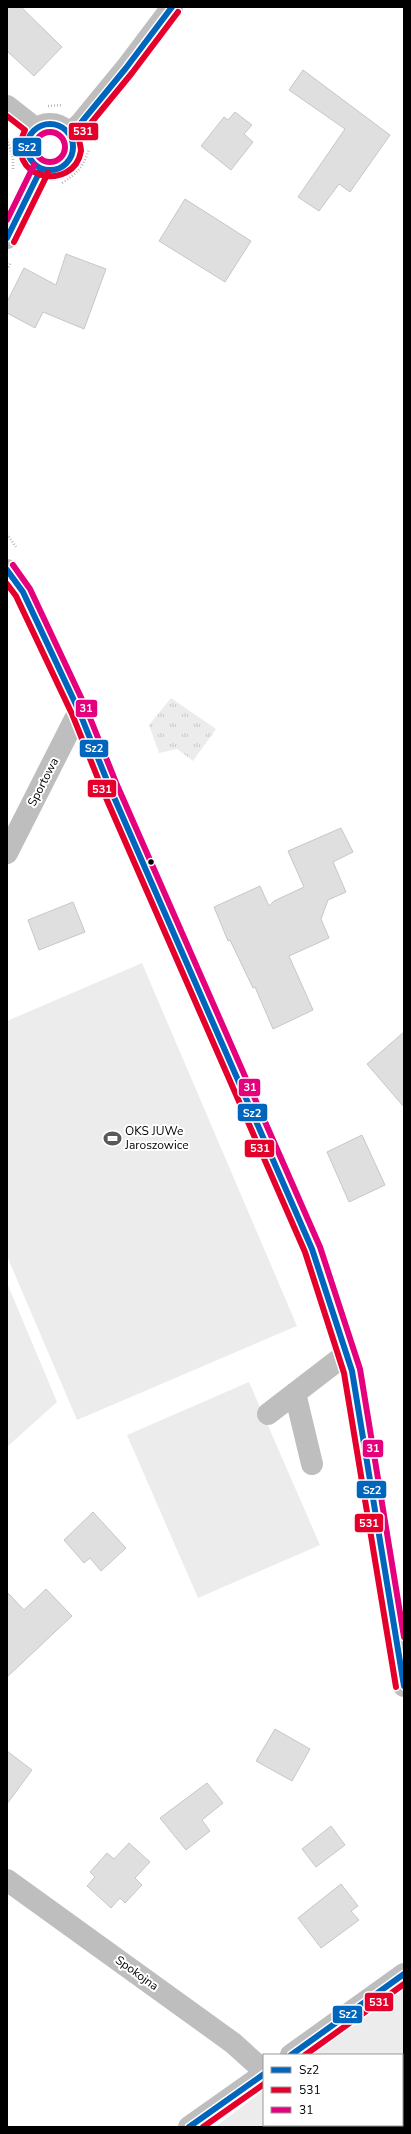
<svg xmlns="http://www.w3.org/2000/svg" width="411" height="2134" viewBox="0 0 411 2134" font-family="'Nunito Sans',sans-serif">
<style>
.grass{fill:#ececec}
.park{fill:url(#park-tufts)}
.building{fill:#dfdfdf;stroke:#c7c7c7}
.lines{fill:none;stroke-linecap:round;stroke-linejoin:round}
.path{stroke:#b9b9b9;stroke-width:2.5;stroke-dasharray:1 2;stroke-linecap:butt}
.minor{stroke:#bebebe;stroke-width:22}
.bus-1-casing{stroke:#fff;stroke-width:9}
.bus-2-casing{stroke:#fff;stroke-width:9}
.bus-3-casing{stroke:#fff;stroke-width:9}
.bus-1{stroke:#0065bd;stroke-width:6}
.bus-2{stroke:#e4002b;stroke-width:6}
.bus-3{stroke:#e5007d;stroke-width:6}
.bus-dot{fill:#000;stroke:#fff;stroke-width:1.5}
.labels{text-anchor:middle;stroke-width:4;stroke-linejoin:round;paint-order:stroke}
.street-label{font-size:12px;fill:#000;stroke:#fff}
.poi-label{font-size:12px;fill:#000;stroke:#fff;text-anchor:start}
.line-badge{stroke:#fff;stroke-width:1.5}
.badge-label{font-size:11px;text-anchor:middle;font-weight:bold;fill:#fff}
</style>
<defs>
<pattern id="park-tufts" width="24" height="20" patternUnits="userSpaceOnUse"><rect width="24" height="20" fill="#ececec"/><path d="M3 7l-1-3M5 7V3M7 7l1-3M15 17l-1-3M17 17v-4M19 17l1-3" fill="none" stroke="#c9c9c9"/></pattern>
</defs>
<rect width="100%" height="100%" fill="#fff"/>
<path class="grass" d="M142,963l155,363 -220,94 -70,-164v-235z
M7,1283l50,119 -50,45z
M249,1382l71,163 -122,53 -71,-163z
M404,1983v144h-189l49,-37v35h138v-70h-92z"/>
<path class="park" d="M171,698l45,31 -23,32 -16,-12 -18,4 -10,-28z"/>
<path class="building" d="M7,7h14l41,40 -28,29 -27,-25z
M303,70l87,65 -40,57 -11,-8 -20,27 -21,-14 47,-68 -56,-39z
M235,112l17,13 -8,9 9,8 -22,28 -30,-24 23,-29 4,3z
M185,199l66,42 -26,41 -66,-41z
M66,254l40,15 -22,60 -41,-17 -8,16 -28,-15v-11l17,-34 32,17z
M341,828l12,24 -20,10 13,30 -18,8 -7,19 8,19 -40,18 24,54 -40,19 -18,-42 -2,1 -23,-48 -2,1 -14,-34 46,-21 9,20 5,-5 30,-14 -16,-36z
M73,902l12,30 -46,18 -11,-30z
M404,1032v75l-37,-43z
M362,1135l23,50 -36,17 -22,-50z
M93,1512l33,36 -25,23 -11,-13 -6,5 -20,-23z
M46,1589l26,27 -65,61v-85l17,18z
M275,1729l35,20 -18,32 -36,-20z
M7,1751l25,19 -25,34z
M207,1783l16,20 -21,17 8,11 -24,19 -26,-32z
M331,1826l14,19 -29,22 -14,-18z
M129,1843l21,19 -15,16 7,7 -17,18 -5,-5 -9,10 -24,-22 8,-9 -5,-5 17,-19 7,6z
M341,1884l17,22 -7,5 8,9 -38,28 -23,-30z"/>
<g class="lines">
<path class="path" d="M48,106l15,-1
M7,139l6,19v11
M62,183c15,-9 22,-17 27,-34
M7,270l4,-8
M7,534l9,13"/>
<path class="minor" d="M7,106l28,22
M27 147a23 23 0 1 1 46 0a23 23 0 1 1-46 0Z
M69,133l11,-9 46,-56 46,-61
M7,238l34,-69
M7,570l16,22 56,119 31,77 202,461 40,122 52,315
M7,853l72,-142
M295,1393l17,71
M268,1414l78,-60
M7,1880l226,163 31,28
M291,2055l113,-81
M189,2127l75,-53"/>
<defs>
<path id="bus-1" d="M27 147a23 23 0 1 1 46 0a23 23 0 1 1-46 0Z
M69,133l11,-9 46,-56 46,-61
M7,238l34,-69
M7,570l16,22 56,119 31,77 202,461 40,122 52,315
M291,2055l113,-81
M189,2127l75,-53"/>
<path id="bus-2" d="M7,116l18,14c-23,50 49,63 56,21 0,-4 -2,-10 -3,-15l8,-7 46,-56 46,-61
M14,242l34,-69
M7,584l9,12 56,118 31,77 202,461 39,121 52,314
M305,2055l99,-71
M203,2127l61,-43"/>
<path id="bus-3" d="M35 147a15 15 0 1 1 30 0a15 15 0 1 1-30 0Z
M7,220l27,-55
M13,565l17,24 56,119 31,77 203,462 40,122 44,268"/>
</defs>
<use href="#bus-1" class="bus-1-casing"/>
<use href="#bus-2" class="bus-2-casing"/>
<use href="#bus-3" class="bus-3-casing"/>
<use href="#bus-1" class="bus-1"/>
<use href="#bus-2" class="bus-2"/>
<use href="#bus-3" class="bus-3"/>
</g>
<defs>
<symbol id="stadium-bare" viewBox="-9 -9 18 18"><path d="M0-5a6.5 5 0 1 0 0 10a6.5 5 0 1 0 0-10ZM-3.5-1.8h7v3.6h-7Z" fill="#595959" stroke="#fff" stroke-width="2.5" paint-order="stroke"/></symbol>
</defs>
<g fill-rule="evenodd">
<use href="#stadium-bare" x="100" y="1126" width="25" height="25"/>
</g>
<circle class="bus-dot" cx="151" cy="862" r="3.5"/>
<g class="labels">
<g class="street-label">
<text transform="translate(43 782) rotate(-63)" y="4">Sportowa</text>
<text transform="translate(137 1973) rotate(36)" y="4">Spokojna</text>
</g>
<g class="poi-label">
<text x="125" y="1135">OKS JUWe<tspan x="125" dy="14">Jaroszowice</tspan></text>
</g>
</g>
<g class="line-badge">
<rect x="68" y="122" width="31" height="19" rx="4" fill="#e4002b"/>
<rect x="12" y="137" width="30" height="20" rx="4" fill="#0065bd"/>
<rect x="75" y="699" width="23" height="19" rx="4" fill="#e5007d"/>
<rect x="79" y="739" width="30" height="19" rx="4" fill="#0065bd"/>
<rect x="87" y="779" width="30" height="19" rx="4" fill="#e4002b"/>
<rect x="238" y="1078" width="23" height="19" rx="4" fill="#e5007d"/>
<rect x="237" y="1103" width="31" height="19" rx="4" fill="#0065bd"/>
<rect x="244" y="1139" width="31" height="19" rx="4" fill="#e4002b"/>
<rect x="362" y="1439" width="22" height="19" rx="4" fill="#e5007d"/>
<rect x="356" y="1480" width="31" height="19" rx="4" fill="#0065bd"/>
<rect x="354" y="1513" width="30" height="20" rx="4" fill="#e4002b"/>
<rect x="364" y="1992" width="30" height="20" rx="4" fill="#e4002b"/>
<rect x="332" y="2005" width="31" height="19" rx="4" fill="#0065bd"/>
</g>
<g class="badge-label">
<text x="83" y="135">531</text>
<text x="27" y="151">Sz2</text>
<text x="86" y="712">31</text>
<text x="94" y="752">Sz2</text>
<text x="102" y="793">531</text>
<text x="250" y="1091">31</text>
<text x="252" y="1117">Sz2</text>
<text x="260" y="1152">531</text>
<text x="373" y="1452">31</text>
<text x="372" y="1494">Sz2</text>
<text x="369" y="1527">531</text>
<text x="379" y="2006">531</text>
<text x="348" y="2018">Sz2</text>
</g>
<rect width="411" height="2134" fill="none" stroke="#000000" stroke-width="16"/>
<rect x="263" y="2054" width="140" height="72" fill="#ffffff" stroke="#999999"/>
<rect x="271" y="2067" width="20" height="6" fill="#0065bd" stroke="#999999"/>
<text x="299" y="2074" font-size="12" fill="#000000">Sz2</text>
<rect x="271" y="2087" width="20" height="6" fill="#e4002b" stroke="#999999"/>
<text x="299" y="2094" font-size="12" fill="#000000">531</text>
<rect x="271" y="2107" width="20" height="6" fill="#e5007d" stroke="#999999"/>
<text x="299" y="2114" font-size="12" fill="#000000">31</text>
</svg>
